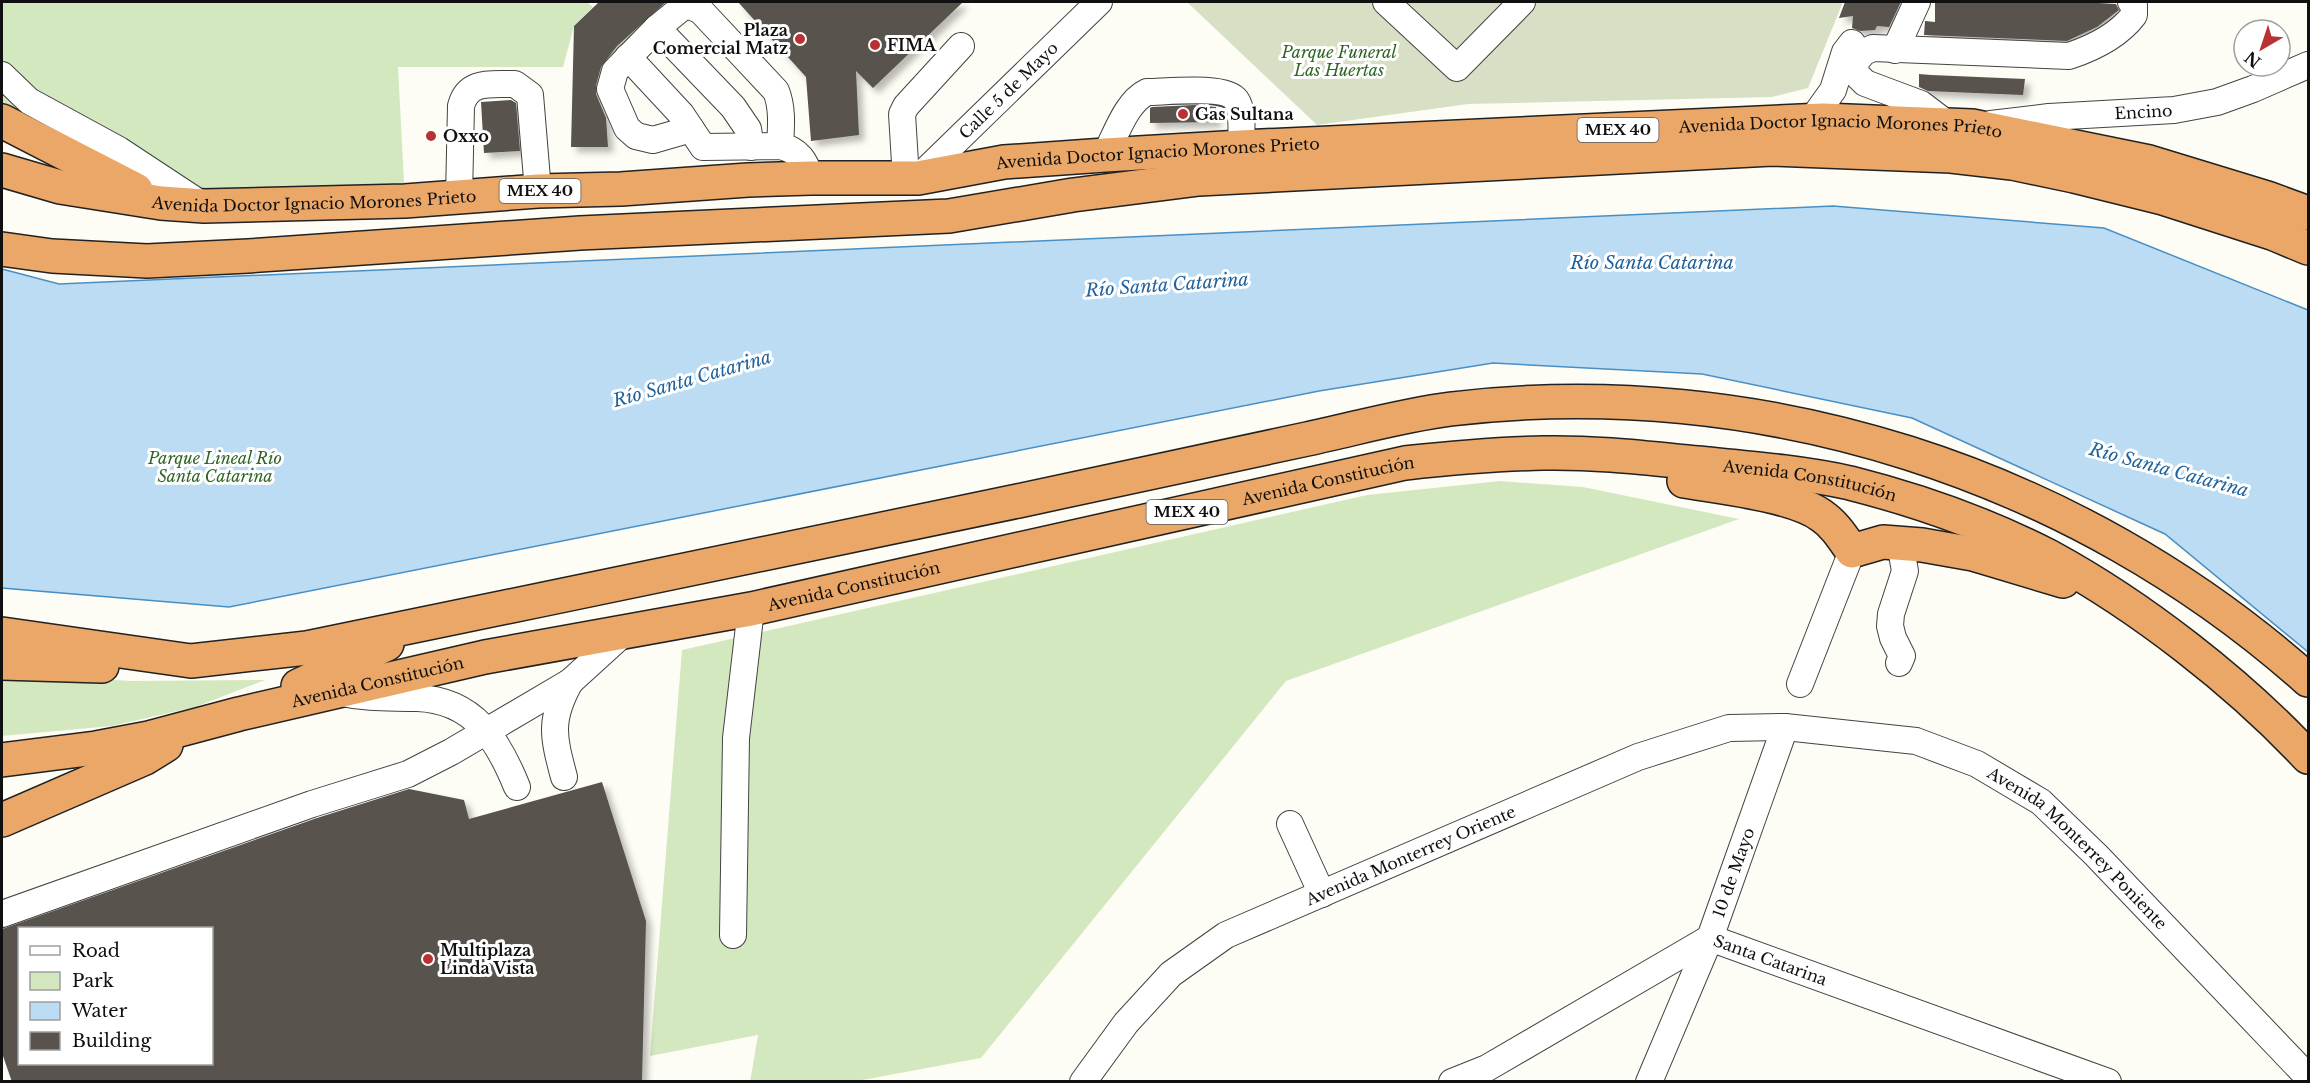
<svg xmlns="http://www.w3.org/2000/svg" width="2310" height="1083" viewBox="0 0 2310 1083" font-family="'Libre Baskerville',serif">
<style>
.green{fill:#d3e8bf}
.cemetery{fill:#d7e0c5}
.water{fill:#bcdcf3;stroke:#488fc5;stroke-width:1.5}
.building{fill:#59524d;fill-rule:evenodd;filter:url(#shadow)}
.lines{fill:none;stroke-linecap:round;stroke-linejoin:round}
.minor-casing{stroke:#434343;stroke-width:28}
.highway-casing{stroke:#212121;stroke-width:36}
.minor{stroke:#fff;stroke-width:26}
.highway{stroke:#eaa767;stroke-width:33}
.poi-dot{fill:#b83133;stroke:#fff;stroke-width:2}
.labels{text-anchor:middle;stroke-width:6;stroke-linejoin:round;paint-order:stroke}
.shield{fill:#fff;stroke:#585858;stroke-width:1.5}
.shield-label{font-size:15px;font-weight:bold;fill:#101010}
.poi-label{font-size:16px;font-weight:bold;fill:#101010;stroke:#fff;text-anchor:start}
.park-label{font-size:16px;font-style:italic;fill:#2f6524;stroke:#fff}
.street-label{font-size:16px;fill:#101010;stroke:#fff}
.water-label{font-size:18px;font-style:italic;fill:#21629b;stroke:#fff}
</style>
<defs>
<filter id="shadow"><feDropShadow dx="5.5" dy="5.5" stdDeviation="3" flood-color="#0004"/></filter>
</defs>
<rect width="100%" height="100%" fill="#fefdf5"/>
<path class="green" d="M2,2h585l6,5 -19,19 -11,41h-165l7,134 -201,5 -202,-85z
M1500,481l83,6 156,32 -453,162 -305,377 -124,23 -107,1 8,-47 -108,21 32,-406 685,-155z
M2,673l129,8 134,-1 -70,27 -83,19 -110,10z"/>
<path class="cemetery" d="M1187,2h656l-35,86 -36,9 -304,7 -151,21z"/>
<path class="water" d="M1833,206l271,22 204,82v342l-143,-118 -253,-116 -210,-44 -209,-11 -174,28 -1090,216 -227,-19v-319l57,15z"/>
<path class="building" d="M599,2h67l-49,44 -16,21 -5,18v9l10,24 2,29h-37l3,-121z
M738,2h225l-90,86 -17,-17 3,64 -48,6 -5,-64z
M1845,2h56l-12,25 -12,-1 -2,4 -15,1 -8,-3 1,-12 -14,2z
M1935,2h146l35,2 3,6 -22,17 -30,14 -143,-6 1,-14 10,1z
M1919,74l12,1 94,4 -2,16 -95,-4 -9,-4z
M511,100l5,3 4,48 -36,2 -3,-51z
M1194,105l22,2v15l-66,1v-15l2,-1z
M602,782l44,139 -4,161h-630l-10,-29v-124l315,-111 92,-29 55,11 5,19zM20,928h192v136h-192z"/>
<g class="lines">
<defs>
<g id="minor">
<path d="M1386,2l71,66 65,-66"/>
<path d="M657,28l76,79 15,22 3,18"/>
<path d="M1895,50l22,-48"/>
<path d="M628,57l53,57 22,33 77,-1c19,4 25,15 31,32"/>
<path d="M2,75l27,26 90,49 85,56"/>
<path d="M1811,121l22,-31 12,-38 7,-9"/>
<path id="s1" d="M1991,124l58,-7 125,-7 43,-8 36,-13 55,-24"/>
<path d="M1950,126l-29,-22 -56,-21 -9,-9 -1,-12 9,-10 9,-4 196,8c24,-8 50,-21 65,-41v-10l-3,-3"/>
<path d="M691,129l-38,11 -17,-4 -9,-8 -17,-39 5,-18 42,-43 27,-22 9,1 8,4 75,80c7,17 5,37 4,55"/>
<path d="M1105,155c11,-20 21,-53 42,-63 18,0 79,-7 89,8 8,11 5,34 5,47"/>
<path id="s2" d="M918,178l181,-176"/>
<path d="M906,179l-4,-65 4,-8 55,-60"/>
<path d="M459,197l2,-91c7,-27 31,-21 54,-22l15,11 8,96"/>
<path d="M1899,663l3,-7 -9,-18 -3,-12 1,-12 14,-43 -5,-28"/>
<path d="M1800,684l52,-133"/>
<path d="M343,693c26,6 48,4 74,5 57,2 81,42 100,89"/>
<path d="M564,777c-11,-41 -15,-57 6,-95"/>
<path d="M1290,824l32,70"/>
<path d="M2,914l310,-110 96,-30 43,-22 119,-70 55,-50"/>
<path d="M733,935l3,-197 15,-129"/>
<path id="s3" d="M1083,1082l43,-59 45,-49 55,-39 412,-178 91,-29 56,-1 131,14 61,23 64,38 55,53 212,222"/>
<path id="s4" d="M1452,1082l35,-14 223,-130 398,144"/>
<path id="s5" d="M1649,1082l61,-144 75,-211"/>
</g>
<g id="highway">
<path d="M2,121l134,69"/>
<path id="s6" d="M2,170l58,17 101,16 43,3 201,-5 133,-10 83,-2 127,-9 63,-2h107l86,-16 101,-7 136,-8 582,-27 149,6 177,36 118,36 41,15"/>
<path d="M2,249l50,7 95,5 101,-5 332,-23 369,-17 124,-21 126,-16 573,-30 179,7 61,7 62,13 89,22 109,35 36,15"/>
<path d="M1684,481c35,6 110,14 138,35 13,9 21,22 30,35l31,-9 39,3 51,9 90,27"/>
<path d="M2,634l189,27 116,-13c237,-49 474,-97 711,-147 97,-20 193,-41 289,-62 47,-10 96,-24 144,-30 309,-37 625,64 857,271"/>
<path d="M2,663l100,3"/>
<path d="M298,686l89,-42"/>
<path id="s7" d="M2,760l94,-12 53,-10 90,-24 246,-57 266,-48 654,-146c46,-5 92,-9 139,-10 51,-1 102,5 153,10 51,5 103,9 153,20 67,17 138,42 200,74 90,49 188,125 258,200"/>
<path d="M2,820l143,-62 21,-13"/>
</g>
</defs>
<use href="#minor" class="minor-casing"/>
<use href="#highway" class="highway-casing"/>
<use href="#minor" class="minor"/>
<use href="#highway" class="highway"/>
</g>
<g class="poi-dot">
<circle cx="800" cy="39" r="6"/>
<circle cx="875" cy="45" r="6"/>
<circle cx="1183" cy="114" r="6"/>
<circle cx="431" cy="136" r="6"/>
<circle cx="428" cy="959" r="6"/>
</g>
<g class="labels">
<g class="shield">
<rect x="1577.5" y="118" width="81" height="24" rx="4.5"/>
<rect x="499.5" y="179" width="81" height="24" rx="4.5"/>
<rect x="1146.5" y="500" width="81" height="24" rx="4.5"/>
</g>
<g class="shield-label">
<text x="1618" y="135">MEX 40</text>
<text x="540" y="196">MEX 40</text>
<text x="1187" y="517">MEX 40</text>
</g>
<g class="poi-label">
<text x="788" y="36" text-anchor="end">Plaza<tspan x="788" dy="18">Comercial Matz</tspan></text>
<text x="887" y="51">FIMA</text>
<text x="1195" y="120">Gas Sultana</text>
<text x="443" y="142">Oxxo</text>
<text x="440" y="956">Multiplaza<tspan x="440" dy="18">Linda Vista</tspan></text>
</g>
<g class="park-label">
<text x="1339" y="58">Parque Funeral<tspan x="1339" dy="18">Las Huertas</tspan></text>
<text x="215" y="464">Parque Lineal Río<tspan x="215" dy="18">Santa Catarina</tspan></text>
</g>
<g class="street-label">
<text dy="6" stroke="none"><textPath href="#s2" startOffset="126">Calle 5 de Mayo</textPath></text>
<text dy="6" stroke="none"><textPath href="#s1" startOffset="153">Encino</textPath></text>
<text dy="6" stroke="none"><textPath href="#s6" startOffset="1846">Avenida Doctor Ignacio Morones Prieto</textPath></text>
<text dy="6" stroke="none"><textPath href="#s6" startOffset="1162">Avenida Doctor Ignacio Morones Prieto</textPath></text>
<text dy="6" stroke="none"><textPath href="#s6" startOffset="316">Avenida Doctor Ignacio Morones Prieto</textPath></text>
<text dy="6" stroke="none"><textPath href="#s7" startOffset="1356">Avenida Constitución</textPath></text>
<text dy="6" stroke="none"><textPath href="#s7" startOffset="1842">Avenida Constitución</textPath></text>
<text dy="6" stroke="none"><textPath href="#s7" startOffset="870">Avenida Constitución</textPath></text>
<text dy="6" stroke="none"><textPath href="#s7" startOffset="384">Avenida Constitución</textPath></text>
<text dy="6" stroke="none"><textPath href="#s3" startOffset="1136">Avenida Monterrey Poniente</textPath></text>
<text dy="6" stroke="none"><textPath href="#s3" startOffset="408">Avenida Monterrey Oriente</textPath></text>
<text dy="6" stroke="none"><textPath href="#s5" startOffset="226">10 de Mayo</textPath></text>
<text dy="6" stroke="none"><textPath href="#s4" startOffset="360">Santa Catarina</textPath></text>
</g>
<g class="water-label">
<text x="1652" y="269">Río Santa Catarina</text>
<text transform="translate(1167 285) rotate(-4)" y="6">Río Santa Catarina</text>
<text transform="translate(692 379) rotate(-16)" y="6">Río Santa Catarina</text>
<text transform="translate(2169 470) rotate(15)" y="6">Río Santa Catarina</text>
</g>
</g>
<rect width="2310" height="1083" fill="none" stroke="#101010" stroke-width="6"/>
<rect x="18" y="927" width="195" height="138" fill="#ffffff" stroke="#9f9f9f" stroke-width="1.5"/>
<rect x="30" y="946" width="30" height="9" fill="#ffffff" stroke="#9f9f9f" stroke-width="1.5"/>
<text x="72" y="957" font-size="18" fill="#101010">Road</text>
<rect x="30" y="972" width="30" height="18" fill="#d3e8bf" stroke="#9f9f9f" stroke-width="1.5"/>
<text x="72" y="987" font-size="18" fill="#101010">Park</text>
<rect x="30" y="1002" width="30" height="18" fill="#bcdcf3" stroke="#9f9f9f" stroke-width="1.5"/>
<text x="72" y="1017" font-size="18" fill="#101010">Water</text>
<rect x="30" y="1032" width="30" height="18" fill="#59524d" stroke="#9f9f9f" stroke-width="1.5"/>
<text x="72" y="1047" font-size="18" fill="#101010">Building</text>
<g transform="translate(2262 48) rotate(219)"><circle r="28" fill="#ffffff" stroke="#9f9f9f" stroke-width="1.5"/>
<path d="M0-4.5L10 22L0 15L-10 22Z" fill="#b83133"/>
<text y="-9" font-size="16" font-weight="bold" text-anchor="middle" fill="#101010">N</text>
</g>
</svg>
